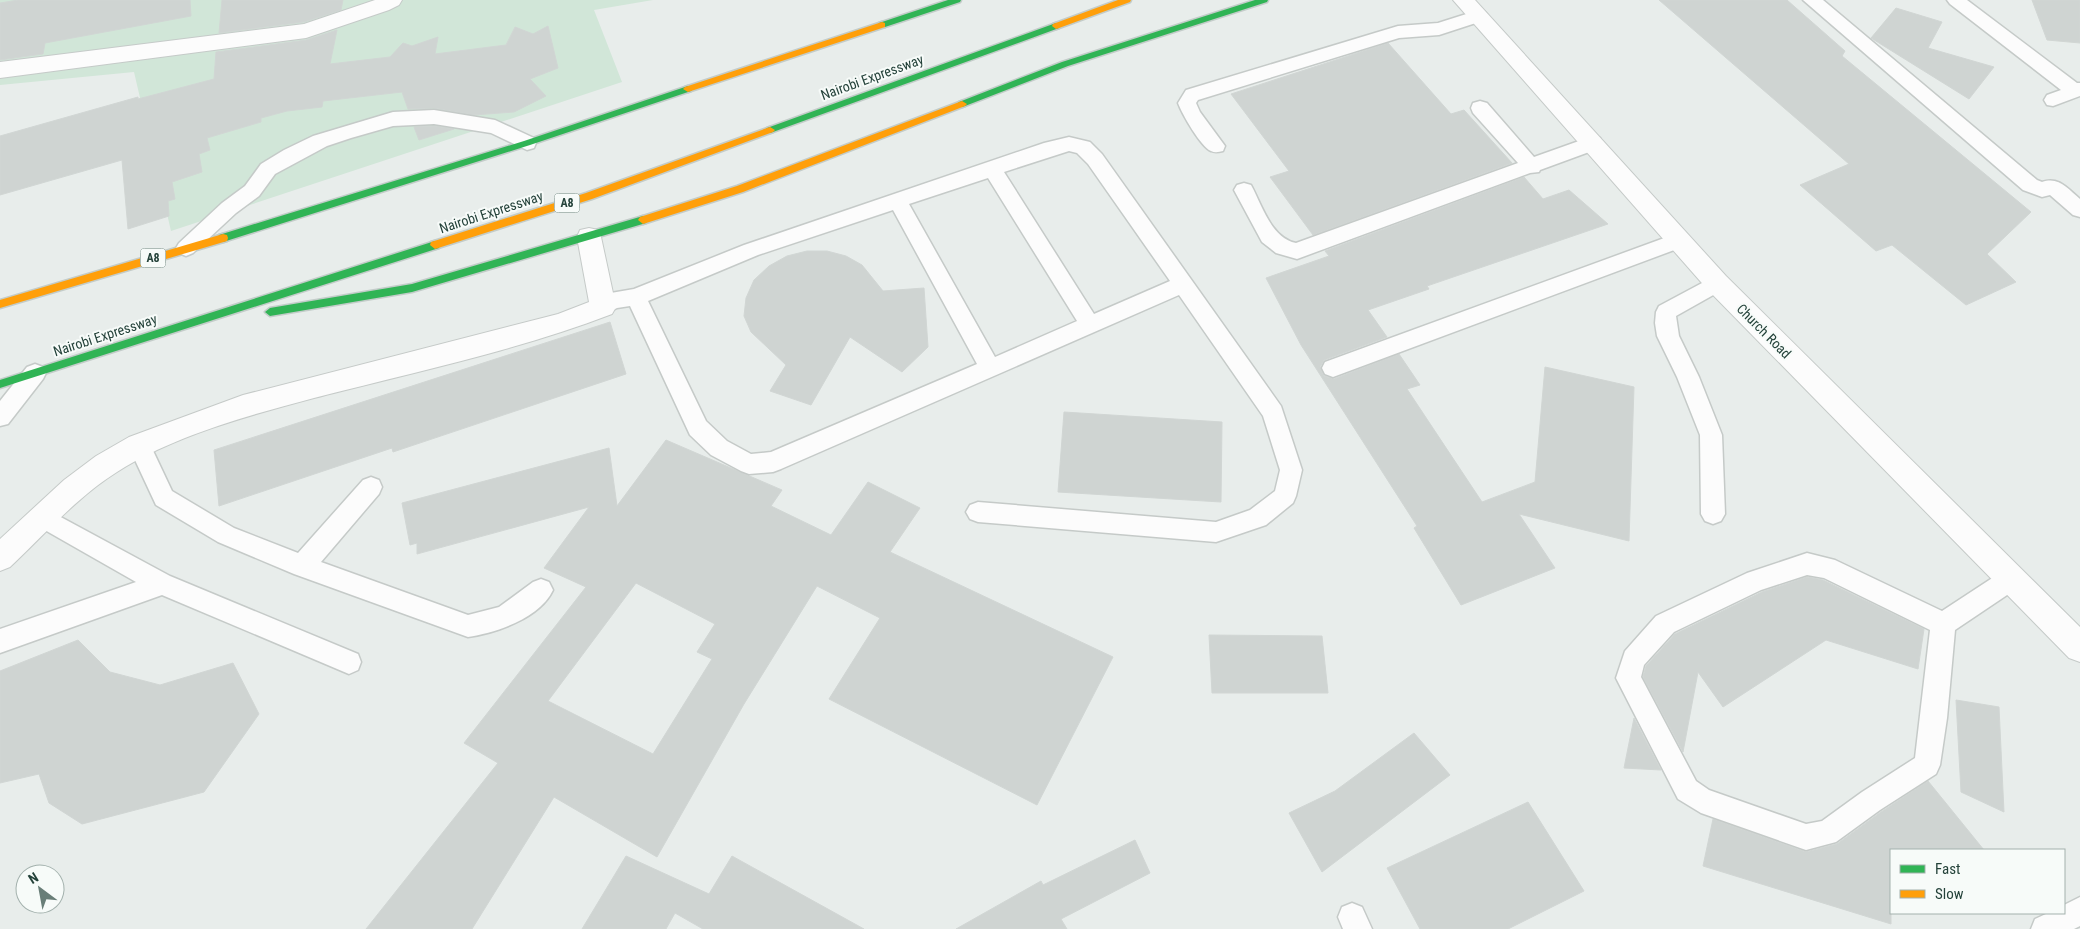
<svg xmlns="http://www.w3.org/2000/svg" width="2080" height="929" viewBox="0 0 2080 929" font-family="'Roboto Condensed',sans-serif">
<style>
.green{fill:#d1e6d8}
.building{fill:#cfd4d2;stroke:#d1d6d4;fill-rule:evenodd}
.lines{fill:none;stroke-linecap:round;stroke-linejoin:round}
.lane-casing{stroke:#c5cac8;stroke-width:3}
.street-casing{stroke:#c5cac8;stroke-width:2}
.fast-casing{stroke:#c3ccc9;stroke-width:3}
.slow-casing{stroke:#c3ccc9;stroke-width:3}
.lane{fill:#fcfcfc;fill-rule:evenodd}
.street{fill:#fcfcfc;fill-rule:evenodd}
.fast{fill:#30b455;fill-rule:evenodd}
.slow{fill:#ff9f0a;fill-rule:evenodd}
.labels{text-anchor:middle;stroke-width:4;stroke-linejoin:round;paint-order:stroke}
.shield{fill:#f7fbf9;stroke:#637a73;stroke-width:1}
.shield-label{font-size:12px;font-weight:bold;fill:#24423a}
.street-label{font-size:14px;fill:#24423a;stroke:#f7fbf9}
</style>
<rect width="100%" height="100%" fill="#e8edeb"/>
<path class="green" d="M0,0h653l-59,10 28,72 -451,149 -37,-159 -134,13z"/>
<path class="building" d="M18,0h172l1,16 -146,27 -2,11 -43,6v-57z
M222,0h121l-2,10 -37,12 -85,11z
M1659,0h128l58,51 -3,5 189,156 -44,42 29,28 -50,23 -74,-60 -16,6 -76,-66 49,-21z
M2032,0h48v43l-33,-3z
M1896,8l46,14 -14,26 66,19 -25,32 -98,-61z
M548,26l10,42 -28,11 16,17 -32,16 -40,3 -40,-7 -26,1 -6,-17 -79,9 -1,6 -35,4 -26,7v4l-54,16 3,12 -11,4 3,18 -30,10 3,17 -7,2 1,15 -41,13 -6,-69 -122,35v-59l138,-39v2l76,-20 2,-27 90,-12 31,-10 -7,34 60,-7 13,-14 9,3 26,-9 -3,17 71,-9 9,-18 18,7z
M1388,43l63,71 13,-4 48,53 -199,72 -43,-58 19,-6 -58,-77z
M434,126l20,3 -35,11 -5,-13z
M1524,177l19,22 26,-9 39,34 -181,62 2,3 -61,21 19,27 -63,23 -4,7 4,9 10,3 65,-25 21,31 -13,4 75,113 53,-20 10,-115 89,20 -5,154 -110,-27 36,54 -94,37 -47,-77 3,-2 -116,-181 -35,-67 63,-22 -4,-5z
M807,251h20l19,5 16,9 21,26 41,-3 4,59 -26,25 -52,-35 -39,68 -41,-14 16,-26 -35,-33 -7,-16 2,-18 8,-18 15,-14 18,-10z
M610,322l16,52 -233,78 -1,-4 -173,58 -5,-56z
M1064,412l158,10 -1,80 -163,-10z
M666,440l116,50 -11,16 60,29 37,-53 52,26 -30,44 223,105 -76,148 -208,-106 51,-81 -63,-32 -73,118 -87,153 -103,-60 -82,132h-106l132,-166 -34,-20 122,-156 -42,-19 45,-61 -172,47v-11l-7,2 -8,-42 207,-55 8,58zM636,583l79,41 -18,28 15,7 -59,95 -105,-53z
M1807,577l16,3 101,49 -6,40 -92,-29 -103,67 -25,-35 -15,80 -40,-75 3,-11 29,-32 87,-42z
M1209,635l113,1 6,57h-116z
M78,640l32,32 50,13 73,-22 26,51 -55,78 -122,32 -33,-21 -10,-29 -39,9v-112z
M1956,700l43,7 5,105 -43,-20z
M1634,718l27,52 -37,-2z
M1414,733l36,42 -128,97 -33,-59 46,-22z
M1928,781l56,69h-93v74l-188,-58 10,-47 93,33 31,-8 44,-32z
M1528,802l56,89 -76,38h-88l-33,-61z
M1135,840l15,33 -89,46 6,10h-111l85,-48 2,4z
M626,856l83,38 23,-38 132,73h-161l-28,-16 -9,16h-84z"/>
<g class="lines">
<defs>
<path id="lane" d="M1803,0h20l214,180 5,2c17,-6 26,7 38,17v18l-7,-2 -23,-20 -8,2 -19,-7z
M1947,0h20l110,83h3v13l-27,10 -6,-1 -3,-5 3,-5 14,-5 -111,-86z
M1479,10l6,2 3,4 -3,4 -46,15 -40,3 -201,62 -2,3 4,9 25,34 -2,5c-4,1 -8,2 -12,0 -10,-4 -29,-37 -33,-48l8,-13 212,-64 40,-3z
M1480,101l7,2 47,54 59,-21 7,2 2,5 -2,5 -60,22 -1,2 -9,1 -233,86 -21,-6 -14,-11 -28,-52 3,-5 7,-2 7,2c11,20 20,53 45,58l222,-80 -45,-50 -2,-5 2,-5z
M434,110l61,10 39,18 2,5 -2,5 -7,2 -36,-17 -57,-9 -41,2 -42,12 -24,8 -52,28 -16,22 -23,17 -43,40 -7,3 -7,-3 -3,-5 3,-5 43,-40 23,-17 16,-22 23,-14 29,-14 80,-24z
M1069,137l21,5 12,12 179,252 21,64 -6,26 -3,7 -27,22 -50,17 -238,-20 -8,-3 -4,-7 4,-7 8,-3 238,20 34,-12 25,-19 5,-21 -17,-54 -84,-121 -398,174 -8,3 -24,2 -8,-3 -30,-16 -21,-20 -60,-129 -13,2 -14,7 -7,-2 -3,-6 3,-6 9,-7 29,-5 110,-44 300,-102zM1069,151l8,2 11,11 82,117 -76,33 -90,-142zM988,178l89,143 -82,36 -86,-153zM893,210l84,154 -206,88 -20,2 -24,-13 -21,-20 -58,-120 110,-46z
M1678,233l7,3 3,5 -3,5 -352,131 -8,-3 -3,-6 3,-6z
M1717,275l7,2 3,6 -3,6 -48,27 3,20 20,41 23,58 3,79 -4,7 -8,3 -8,-3 -4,-7 -1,-79 -23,-58 -20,-41 -2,-13 1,-11 3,-6z
M35,364l8,3 3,6 -3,6 -35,45 -8,2v-25l27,-34z
M139,435l8,3 25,53 62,37 64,25 65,-73 8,-3 8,3 3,7 -3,7 -58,68 147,53 31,-8 34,-25 8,-3 8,3 4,8c-13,28 -57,43 -85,47l-174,-63 -76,-32 -62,-37 -28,-60 3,-7z
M44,508l126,68 188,78 3,8 -3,8 -9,4 -187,-79 -162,58v-24l136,-47 -100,-57 -4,-7 4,-7z
M1807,553l28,7 107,51 61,-40 8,-3 8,3 4,8 -4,8 -64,43 -8,88 -7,47 -4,9 -56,36 -44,32 -30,8 -105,-37 -23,-14 -62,-121 9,-27 31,-35 91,-43zM1807,575l17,3 106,52 -15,128 -53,34 -40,29 -16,3 -97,-34 -13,-9 -55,-104 3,-12 30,-33 87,-42z
M2080,897v29l-6,3h-43l4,-10 13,-6h16v-8z
M1352,903l10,4 10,22h-29l-5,-12 4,-10z"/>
<path id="street" d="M375,0h27l-3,5 -10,5 -83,28 -306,40v-16l304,-38z
M1453,0h22l251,276 354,351v35l-11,-4 -361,-368z
M589,228l9,2 3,7 15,70 -4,7c-96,37 -198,58 -298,84 -64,17 -141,38 -197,74 -40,25 -73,63 -107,95l-10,4v-32l64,-59 32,-24 33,-19 114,-42 315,-81 31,-12 -12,-65 3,-7z"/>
<path id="fast" d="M948,0h13l-1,2 -75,25h-6l-1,-2 1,-2z
M1255,0h13l-1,2 -199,64 -103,40 -3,1 -5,-3 2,-2 103,-40z
M1056,23l4,3 -1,2 -286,104 -3,1 -5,-3 2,-2z
M688,86l5,3 -2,2 -161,54 -307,97 -5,-4 1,-3 305,-94z
M643,216l3,1 2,3 -2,3 -234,69 -142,24 -5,-4 5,-4 142,-24z
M435,241l4,1 1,3 -1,3 -439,140v-8z"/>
<path id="slow" d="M1118,0h13l-1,2 -71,26 -3,1 -4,-3 1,-2z
M882,22l3,1v4l-194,64 -3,1 -5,-3 2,-2z
M962,101l5,3 -2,2 -222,86 -100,32 -5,-4 2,-3 97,-31z
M770,127l5,3 -2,2 -181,67 -157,50 -5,-4 1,-3 155,-49z
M223,234l4,1 1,3 -1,3 -227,67v-8z"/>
</defs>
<use href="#lane" class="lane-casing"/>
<use href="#street" class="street-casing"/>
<use href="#fast" class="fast-casing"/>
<use href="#slow" class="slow-casing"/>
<use href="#lane" class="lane"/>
<use href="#street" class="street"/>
<use href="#fast" class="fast"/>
<use href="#slow" class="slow"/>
</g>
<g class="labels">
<g class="shield">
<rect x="554.5" y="193.5" width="25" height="19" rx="4"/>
<rect x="140.5" y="248.5" width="25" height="19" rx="4"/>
</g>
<g class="shield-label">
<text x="567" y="207">A8</text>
<text x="153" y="262">A8</text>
</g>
<g class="street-label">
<text transform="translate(872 77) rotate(-20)" y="5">Nairobi Expressway</text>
<text transform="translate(491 212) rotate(-18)" y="5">Nairobi Expressway</text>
<text transform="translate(1764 331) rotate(45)" y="5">Church Road</text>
<text transform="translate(105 335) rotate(-18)" y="5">Nairobi Expressway</text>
</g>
</g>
<rect x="1890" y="849" width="175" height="65" fill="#f7fbf9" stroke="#a3b1ad"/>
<rect x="1900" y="865" width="25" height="8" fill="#30b455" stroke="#a3b1ad"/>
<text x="1935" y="874" font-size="15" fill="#24423a">Fast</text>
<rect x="1900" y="890" width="25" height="8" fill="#ff9f0a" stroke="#a3b1ad"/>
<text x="1935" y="899" font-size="15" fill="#24423a">Slow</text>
<g transform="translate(40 889) rotate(328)"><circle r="24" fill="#f7fbf9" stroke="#a3b1ad"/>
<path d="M0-4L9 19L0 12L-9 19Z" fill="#697e78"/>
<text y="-8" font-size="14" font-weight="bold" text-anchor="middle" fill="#24423a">N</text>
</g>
</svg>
